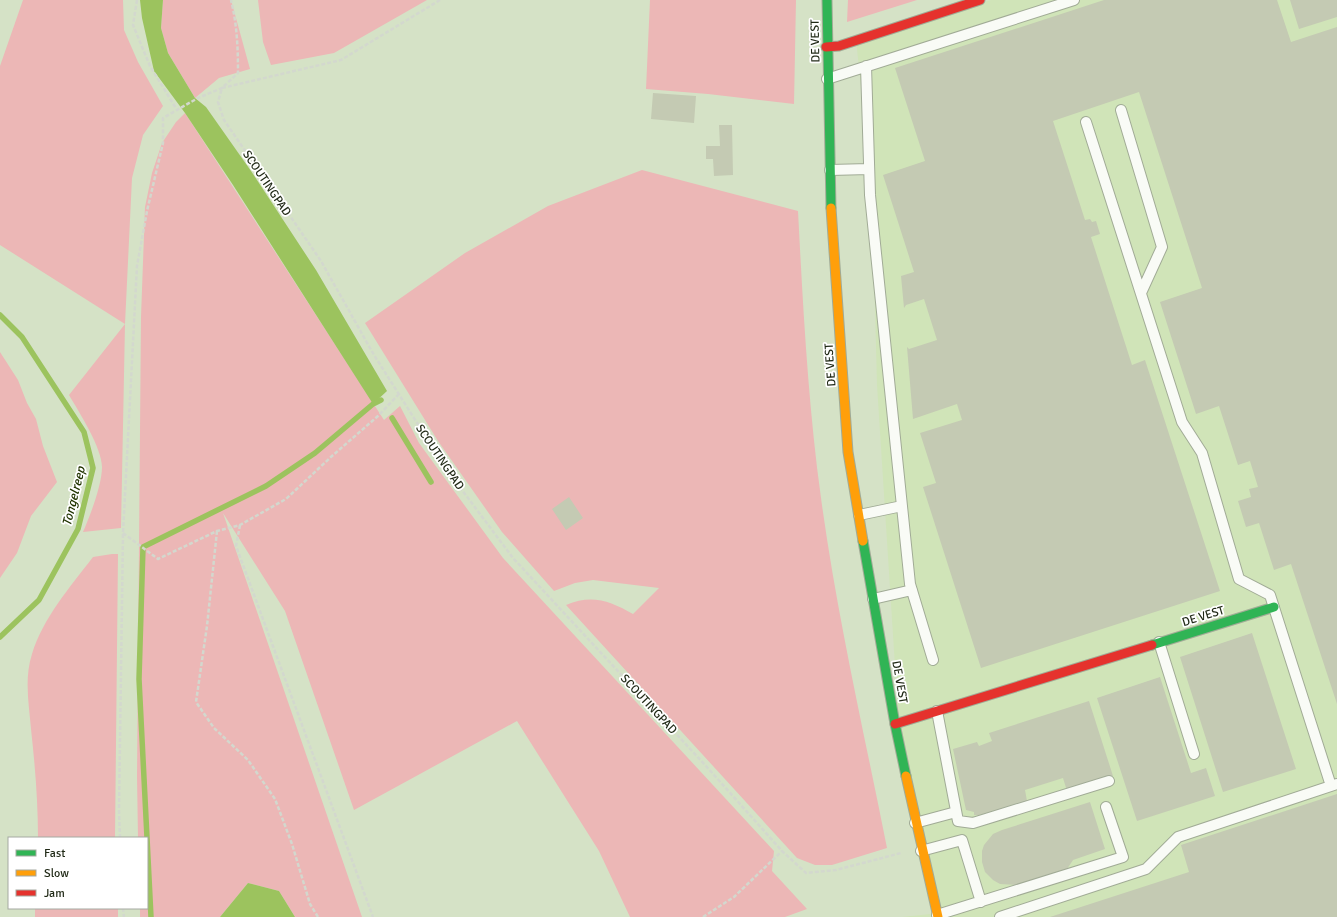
<svg xmlns="http://www.w3.org/2000/svg" width="1337" height="917" viewBox="0 0 1337 917" font-family="Signika,sans-serif">
<style>
.built{fill:#d0e4b8}
.green{fill:#ecb7b6}
.water{fill:#9cc35e}
.lines{fill:none;stroke-linecap:round;stroke-linejoin:round}
.stream{stroke:#9cc35e;stroke-width:5.5}
.building{fill:#c4cab3}
.lane-casing{stroke:#a1ab96;stroke-width:12}
.fast-casing{stroke:#a1ab96;stroke-width:11}
.slow-casing{stroke:#a1ab96;stroke-width:11}
.jam-casing{stroke:#a1ab96;stroke-width:11}
.path{stroke:#d3d8ce;stroke-width:2.5;stroke-dasharray:4 2;stroke-linecap:butt}
.lane{stroke:#f9fbf6;stroke-width:10}
.fast{stroke:#30b455;stroke-width:9}
.slow{stroke:#ff9f0a;stroke-width:9}
.jam{stroke:#e5322d;stroke-width:9}
.labels{text-anchor:middle;stroke-width:3.5;stroke-linejoin:round;paint-order:stroke}
.street-label{font-size:12px;fill:#1f2815;stroke:#fff}
.water-label{font-size:13px;font-style:italic;fill:#213400;stroke:#fff}
</style>
<rect width="100%" height="100%" fill="#d5e2c6"/>
<path class="built" d="M991,0h346v917h-435l38,-4 -42,-200 -21,-328 -5,-197 -16,-148z"/>
<path class="green" d="M23,0h100l1,30 14,32 25,44 -20,29 -11,43 -7,146 -4,204 -38,4c7,-16 19,-47 19,-65 0,-19 -23,-55 -33,-72l56,-71 -125,-79v-179z
M163,0h68l19,69 -31,9 -24,20 -27,-45 -7,-25z
M258,0h169l-93,53 -63,12 -8,-23z
M650,0h146l-2,104 -86,-10 -62,-5z
M848,0h69l-70,22z
M185,113l199,307 16,-14 19,37 84,115 271,293 -2,20 35,38 -22,8h-155l-31,-66 -82,-130 -163,89 -69,-199 -62,-98 139,404h-67l-16,-26 -31,-8 -28,34h-80v-9h7v-70h-9l-1,-62 4,-459 4,-110 7,-34 10,-30 14,-21z
M642,170l156,41c5,96 10,192 23,287 16,118 43,234 66,350l-55,17h-17l-18,-7 -231,-253c26,-11 44,-4 67,9l26,-26 -66,-8 -18,3 -21,8 -52,-59 -64,-91 -73,-118 100,-70 83,-47z
M0,352l18,28 9,23 9,16 7,27 14,36 -26,34 -14,37 -17,25z
M112,554h6l-3,284h-77c0,-36 -3,-73 -7,-109 -2,-25 -7,-50 1,-75 11,-36 38,-67 61,-97z
M35,908h83v9h-83z"/>
<path class="water" d="M140,0h23l-2,28 7,25 27,45 11,9 45,64 65,99 71,121 -14,13 -140,-219 -48,-72 -31,-42 -12,-53z
M248,883l31,8 16,26h-75z"/>
<g class="lines">
<path class="stream" d="M0,315l22,22 62,95 9,36 -15,61 -39,71 -39,37
M392,418l39,64
M151,917l-12,-238 4,-132 123,-61 49,-33 58,-49 8,-4"/>
</g>
<path class="building" d="M1104,0h173l14,42 46,-15v677l-46,-140 -17,6 -15,-47 -13,4 -8,-26 13,-4 -2,-8 9,-2 -8,-26 -12,4 -19,-59 -23,8 -36,-112 42,-14 -63,-196 -86,29 32,99 5,-1 2,3 4,-1 4,13 -9,3 41,128 13,-5 75,231 -239,77 -58,-181 13,-4 -16,-50 42,-13 -5,-16 -44,15 -6,-72 2,2 28,-9 -13,-41 -18,6 -2,3 -3,-32 13,-4 -31,-97 42,-14 -30,-93z
M1290,0h47v17l-38,12z
M653,93l43,3 -2,27 -43,-4z
M719,125h13l1,50 -19,1 -1,-17h-7v-13h14z
M569,497l14,21 -17,12 -14,-21z
M1252,633l44,136 -73,23 -43,-135z
M1160,677l31,96 15,-5 9,28 -78,25 -40,-123z
M1089,701l24,75 -46,15 -4,-13 -38,12 2,11 -7,2v2l-41,10h-5v-3l-8,-2 -13,-61 24,-7 2,4 13,-5 -3,-8z
M1337,794v123h-287l139,-45 -8,-27z
M1090,802l15,47 -32,11 -6,9 -50,16 -17,-1 -7,-4 -8,-8 -3,-10v-11l2,-6 9,-11 9,-4z"/>
<g class="lines">
<defs>
<path id="lane" d="M866,66l4,129 40,389 23,76
M827,79l247,-79
M1121,110l41,137 -21,46
M1086,122l96,300 20,31 37,126 31,16 61,191
M830,170l39,-1
M859,515l43,-9
M873,599l39,-9
M1159,642l35,112
M937,711l21,110 15,2 136,-42
M915,823l41,-11
M921,851l41,-11 19,62
M937,915l186,-58 -17,-50
M1000,917l146,-48 32,-32 159,-53"/>
<path id="fast" d="M827,0l4,208
M863,541l32,183 11,52
M1152,645l122,-38"/>
<path id="slow" d="M831,208l17,244 15,89
M906,776l32,141"/>
<path id="jam" d="M826,47l13,-1 141,-46
M895,724l257,-79"/>
</defs>
<use href="#lane" class="lane-casing"/>
<use href="#fast" class="fast-casing"/>
<use href="#slow" class="slow-casing"/>
<use href="#jam" class="jam-casing"/>
<path class="path" d="M137,0l-4,25 17,41 27,44
M440,0l-99,60 -119,28 -4,14 6,18 97,141 53,94 73,115 66,88 193,208 76,85 24,22 30,-3 65,-17
M240,525l-4,21 137,371
M217,531l-10,95 -11,76 18,26 34,32 27,39 17,45 18,60 8,13
M123,533l35,26 59,-28 23,-6 46,-26 46,-43 46,-40 21,-22
M120,838l-1,-27 4,-278 14,-267 10,-55 16,-68v-25l35,-20 24,-10 16,-15c0,-25 -1,-49 -7,-73
M123,908l1,9
M703,917l31,-20 48,-46"/>
<use href="#lane" class="lane"/>
<use href="#fast" class="fast"/>
<use href="#slow" class="slow"/>
<use href="#jam" class="jam"/>
</g>
<g class="labels">
<g class="street-label">
<text transform="translate(815 41) rotate(-91)" y="4">DE VEST</text>
<text transform="translate(267 183) rotate(56)" y="4">SCOUTINGPAD</text>
<text transform="translate(830 365) rotate(-94)" y="4">DE VEST</text>
<text transform="translate(440 457) rotate(56)" y="4">SCOUTINGPAD</text>
<text transform="translate(1203 616) rotate(-17)" y="4">DE VEST</text>
<text transform="translate(900 682) rotate(80)" y="4">DE VEST</text>
<text transform="translate(649 704) rotate(47)" y="4">SCOUTINGPAD</text>
</g>
<g class="water-label">
<text transform="translate(73 496) rotate(-76)" y="5">Tongelreep</text>
</g>
</g>
<rect x="8" y="837" width="140" height="72" fill="#ffffff" stroke="#a5a9a1"/>
<rect x="16" y="850" width="20" height="6" fill="#30b455" stroke="#a5a9a1"/>
<text x="44" y="857" font-size="12" fill="#1f2815">Fast</text>
<rect x="16" y="870" width="20" height="6" fill="#ff9f0a" stroke="#a5a9a1"/>
<text x="44" y="877" font-size="12" fill="#1f2815">Slow</text>
<rect x="16" y="890" width="20" height="6" fill="#e5322d" stroke="#a5a9a1"/>
<text x="44" y="897" font-size="12" fill="#1f2815">Jam</text>
</svg>
